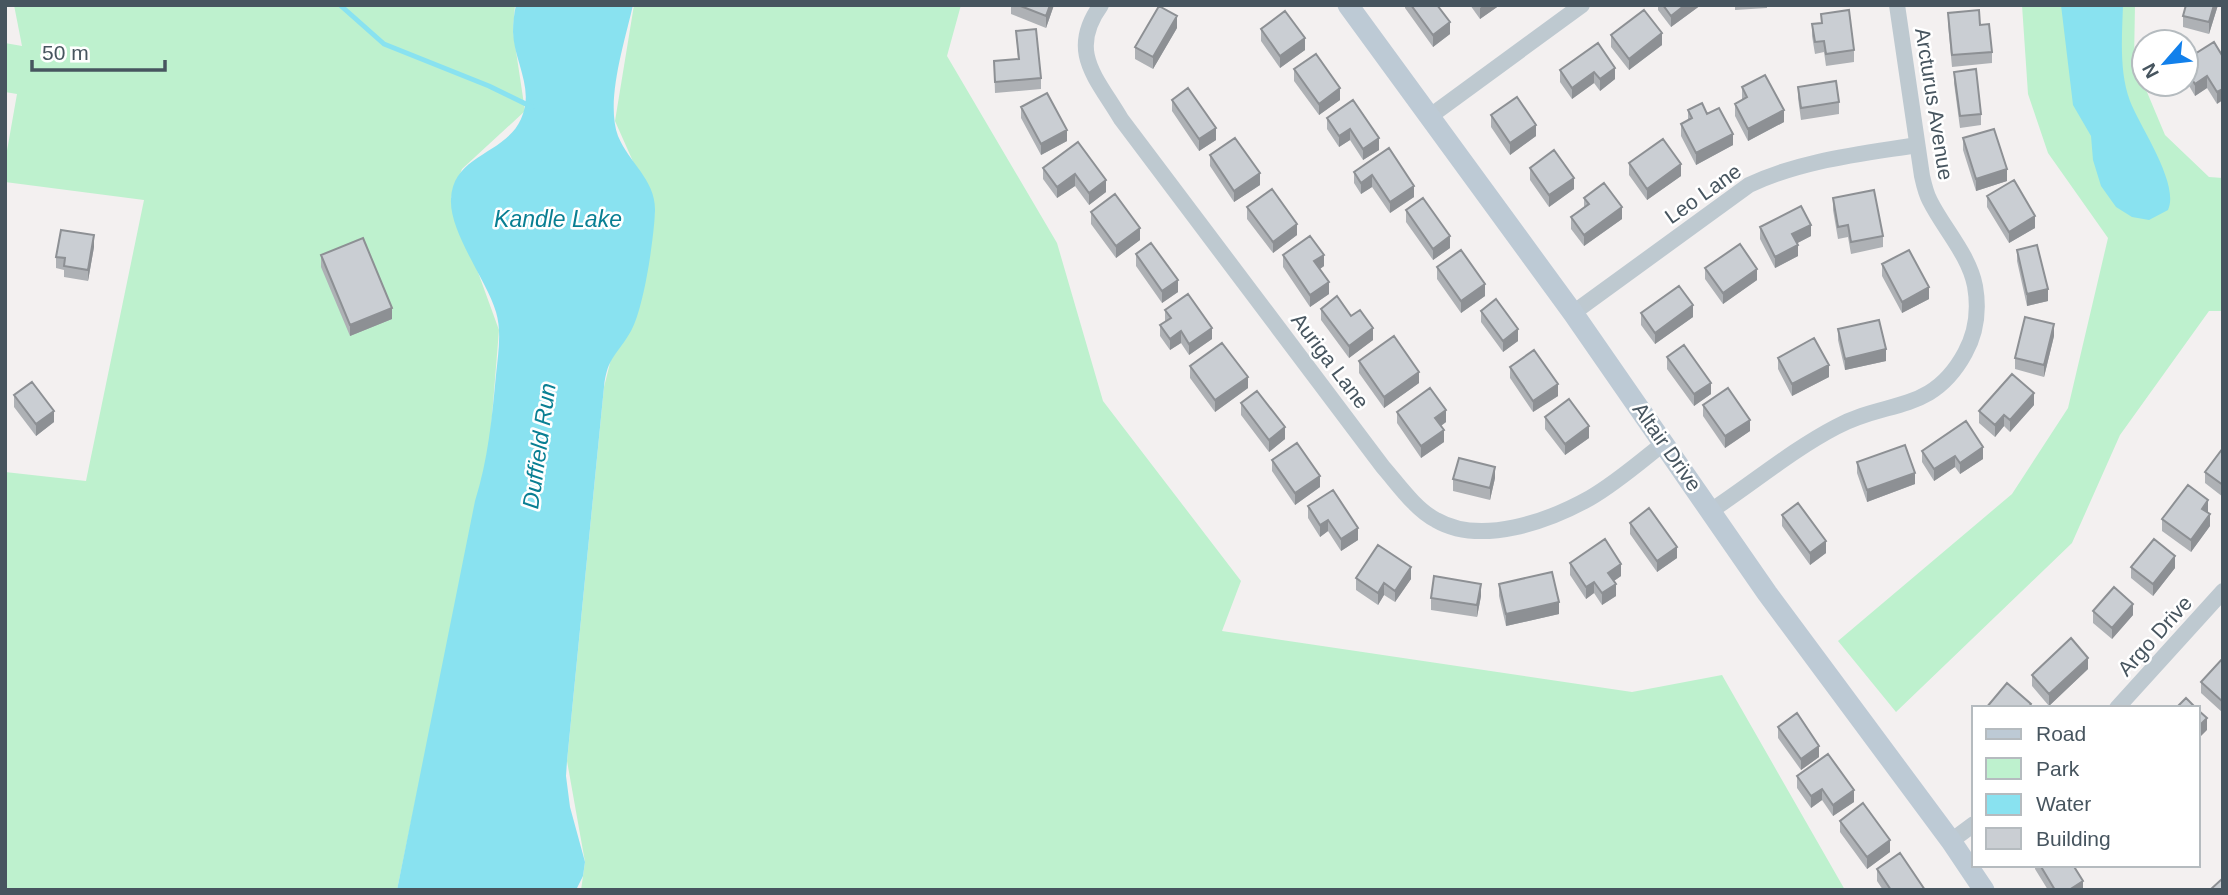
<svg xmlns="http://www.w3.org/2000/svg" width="2228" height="895" viewBox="0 0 2228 895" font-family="Helvetica,sans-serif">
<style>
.green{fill:#bef1ce}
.water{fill:#89e2f0}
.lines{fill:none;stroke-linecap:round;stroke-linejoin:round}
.stream{stroke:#89e2f0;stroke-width:5}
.street{stroke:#bec9d0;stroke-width:16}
.secondary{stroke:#bdcad5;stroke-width:21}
.wall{fill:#aeb1b5}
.shaded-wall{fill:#8d9094}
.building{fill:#caced3;stroke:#8d9094;stroke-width:2}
.labels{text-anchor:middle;stroke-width:5;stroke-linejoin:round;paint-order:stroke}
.street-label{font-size:21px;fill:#47555f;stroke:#fff}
.water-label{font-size:23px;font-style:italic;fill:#097f93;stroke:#fff}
</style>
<rect width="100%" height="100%" fill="#f3f0f0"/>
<path class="green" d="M14,5h501l-2,26 12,80 -63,58 -11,29 48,132 -9,111 -93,449h-392v-418l81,9 58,-281 -139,-18v-20l12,-68 -12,-2v-49l17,3z
M634,5h327l-14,51 110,187 46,158 138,180 -19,50 410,61 90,-17 123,215h-1264l4,-28 -18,-101 37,-374 7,-28 26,-45 18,-103 -40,-90z
M2022,5h113l-1,56 31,74 44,42 14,1v133h-14l-89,124 -48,108 -176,169 -58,-71 174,-147 56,-86 40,-170 -60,-85 -20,-59z"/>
<path class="water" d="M516,5h117c-8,36 -28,96 -15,131 11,27 38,44 37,75 -1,27 -11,97 -24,120 -13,23 -24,26 -27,56l-37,374 -1,15 4,31 15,55 -2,14 -7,14h-179l78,-389c13,-41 17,-83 21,-126 2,-20 6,-43 0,-63 -9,-31 -47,-80 -45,-113 2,-45 54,-44 70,-80 14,-30 -7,-57 -8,-87 0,-9 1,-18 3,-27z
M2061,5h62c-1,32 -4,66 7,96 10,26 50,83 38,109l-19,10 -17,-3 -16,-10 -15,-21 -8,-26 -2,-24 -18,-31z"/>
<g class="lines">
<path class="stream" d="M340,5l44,39 105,42 43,21"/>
<path class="street" d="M1101,5c-34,47 -4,73 20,114l262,348c15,17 32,42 53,53 45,26 113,1 154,-22 26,-15 50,-36 74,-55
M1429,117l153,-112
M1573,313l176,-128c53,-25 112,-31 168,-40
M1712,510c41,-27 80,-60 124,-83 52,-28 96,-13 129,-74 11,-20 14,-44 10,-67 -6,-31 -31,-57 -45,-85 -4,-7 -6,-16 -8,-25l-25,-171
M2117,708l106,-117
M1951,841l23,-17"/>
<path class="secondary" d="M1348,5l225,308 194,280 184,248 33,49"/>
</g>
<path class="wall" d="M1011,5h43l-8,23 -35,-14z
M1405,5h32l13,29 -17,13 -28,-39z
M1470,5h30l-20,14z
M1658,5h43l-30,22 -13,-17z
M1735,5h32v3l-32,2z
M2181,5h37l-9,29 -26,-7v-11l2,-9z
M1948,13l32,12 12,27v11l-40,4 -4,-43z
M1821,14l33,36v12l-28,4 -2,-14 -9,2 -3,-18v-12l9,-1z
M1177,28l-24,41 -18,-10v-12z
M1261,29l44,21 -25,18 -19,-27z
M1016,31l25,47v11l-46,4 -1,-32 24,-2z
M1611,35l51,10 -33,25 -18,-23z
M1598,43l17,36 -15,12 -6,-8 -22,16 -12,-17v-12z
M2190,57h33l-6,47 -10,-16 -12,8 -7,-12v-11l4,-3 -2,-2z
M1294,69l46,31 -21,15 -25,-34z
M1954,72l27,42v11l-21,3 -6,-45z
M1742,87l42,35 -36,19 -13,-25v-12l7,-4z
M1798,87l41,15v12l-38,6 -3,-22z
M1172,100l44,40 -17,11 -27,-40z
M1353,100l26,50 -16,10 -13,-20 -11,7 -12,-18v-11z
M1021,107l46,34 -26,14 -20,-37z
M1688,110l19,4 26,31 -37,20 -15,-29v-12l7,-3z
M1491,115l45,21 -26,19 -19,-28z
M1963,138l44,43 -31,10 -13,-41z
M1389,148l25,49 -24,16 -18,-26 -11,7 -7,-11v-11z
M1210,155l50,30 -26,17 -24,-36z
M1629,163l52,13 -34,24 -18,-25z
M1043,168l63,12v12l-17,13 -14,-19 -18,12 -14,-19z
M1530,168l44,21 -25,18 -19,-27z
M1987,196l48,32 -26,15 -22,-36z
M1584,198l38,21 -38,27 -13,-17v-12l13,-9z
M1833,198l50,38v11l-32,7 -3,-17 -10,2 -5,-29z
M1247,207l50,28 -24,18 -26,-34z
M1406,210l44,38 -17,12 -27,-38z
M1091,212l49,28 -24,18 -25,-34z
M1760,227l51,9 -14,7 1,13 -23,12 -15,-29z
M94,247l-6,34 -24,-4v-7l-8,-2v-11z
M2017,250l31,51 -21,5 -10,-45z
M1136,254l42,38 -16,11 -26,-37z
M321,255l71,64 -42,17 -29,-69z
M1283,255l41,11 -4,3 9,25 -19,13 -27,-40z
M1882,264l47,35 -27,14 -20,-37z
M1437,267l48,29 -24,17 -24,-34z
M1705,268l52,12 -34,24 -18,-25z
M1321,309l30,7 22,24 -24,18 -28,-38z
M1165,310l47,29 -23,16 -8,-12 -11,7 -10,-14v-11l5,-3z
M1481,311l37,30 -15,11 -22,-30z
M1641,313l52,4 -38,27 -14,-19z
M1838,329l48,32 -41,9 -7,-30z
M2054,336l-10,41 -29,-8v-11z
M1667,357l44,37 -17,12 -27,-37z
M1778,358l51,19 -37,19 -14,-27z
M1359,361l60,22 -35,25 -25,-35z
M1190,366l58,22 -33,24 -25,-34z
M1510,367l48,29 -25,16 -23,-34z
M14,395l40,27 -18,14 -22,-29z
M1241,403l44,36 -16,13 -28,-37z
M1703,405l47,26 -25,17 -22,-32z
M2034,405l-24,27 -6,-6 -9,11 -16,-14v-12z
M1397,412l49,10 -5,4 3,16 -23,16 -24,-35z
M1545,417l44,21 -24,17 -20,-26z
M2223,448v49l-18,-14v-11z
M1922,451l61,8 -23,15 -5,-7 -21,14 -12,-19z
M1272,460l48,27 -25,18 -23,-34z
M1857,462l58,22 -48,18 -10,-29z
M1495,478l-5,22 -37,-9v-12z
M1308,506l50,34 -17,11 -13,-20 -8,6 -12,-19z
M2208,512l2,14 -19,26 -29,-21v-12z
M1782,515l44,38 -16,12 -28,-39z
M1630,523l47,35 -20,14 -27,-38z
M1570,563l51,13 -7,5 2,15 -14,9 -8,-12 -8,6 -16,-24z
M2131,567l44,1 -22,28 -22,-18z
M1356,578l55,1 -16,23 -11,-7 -6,10 -22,-15z
M1499,584l60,30 -53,12 -7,-30z
M1481,596l-4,21 -46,-7v-12z
M2093,611l40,4 -21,24 -19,-16z
M2223,658v55l-22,-20v-11z
M2088,669l-39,37 -17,-20v-11z
M1778,727l41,30 -18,13 -23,-32z
M1797,776l57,26 -21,14 -11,-16 -11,8 -14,-20z
M1840,821l50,31 -23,17 -27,-37z
M2035,865h38l10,25h-35l-13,-21z
M1877,869l48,21h-42l-6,-9z"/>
<path class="shaded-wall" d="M1050,5h4l-8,23v-12z
M1484,5h16l-20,14v-11z
M1685,5h16l-30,22v-11z
M2214,5h4l-9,29v-12z
M1177,16v12l-24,41v-12z
M1450,22v12l-17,13v-12z
M1662,33v12l-33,25v-11z
M1305,38v12l-25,18v-12z
M1615,68v11l-15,12v-12z
M1594,72v11l-22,16v-11z
M2207,76v12l-12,8v-12z
M1340,88v12l-21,15v-11z
M2223,89v11l-6,4v-12z
M1784,110v12l-36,19v-12z
M1536,125v11l-26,19v-12z
M1216,128v12l-17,11v-12z
M1350,129v11l-11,7v-11z
M1067,130v11l-26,14v-11z
M1733,134v11l-37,20v-12z
M1379,138v12l-16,10v-11z
M1681,164v12l-34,24v-11z
M2007,169v12l-31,10v-12z
M1260,173v12l-26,17v-11z
M1075,174v12l-18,12v-11z
M1372,175v12l-11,7v-11z
M1574,178v11l-25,18v-12z
M1106,180v12l-17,13v-12z
M1414,186v11l-24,16v-11z
M1622,207v12l-38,27v-11z
M2035,216v12l-26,15v-11z
M1297,224v11l-24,18v-11z
M1811,225v11l-19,10v-12z
M1140,228v12l-24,18v-12z
M94,235v12l-6,34v-11z
M1450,236v12l-17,12v-11z
M1798,245v11l-23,12v-11z
M1324,255v11l-10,7v-12z
M1757,269v11l-34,24v-11z
M1178,280v12l-16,11v-12z
M1329,282v12l-19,13v-12z
M1485,284v12l-24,17v-12z
M1929,287v12l-27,14v-11z
M2048,289v12l-21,5v-12z
M1693,305v12l-38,27v-11z
M392,308v11l-42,17v-11z
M2054,324v12l-10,41v-12z
M1212,328v11l-23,16v-11z
M1373,328v12l-24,18v-12z
M1518,329v12l-15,11v-11z
M1181,331v12l-11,7v-11z
M1886,349v12l-41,9v-11z
M1829,365v12l-37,19v-12z
M1419,372v11l-35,25v-11z
M1248,377v11l-33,24v-12z
M1711,383v11l-17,12v-12z
M1558,384v12l-25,16v-11z
M2034,393v12l-24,27v-12z
M1446,410v12l-11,8v-12z
M54,411v11l-18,14v-12z
M2004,415v11l-9,11v-12z
M1750,420v11l-25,17v-12z
M1589,426v12l-24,17v-11z
M1285,427v12l-16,13v-12z
M1444,430v12l-23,16v-12z
M1983,447v12l-23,15v-11z
M1955,456v11l-21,14v-12z
M1495,467v11l-5,22v-12z
M1915,473v11l-48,18v-12z
M1320,476v11l-25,18v-12z
M2208,500v12l-6,8v-11z
M2210,514v12l-19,26v-12z
M1328,520v11l-8,6v-12z
M1358,528v12l-17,11v-12z
M1826,541v12l-16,12v-12z
M1677,547v11l-20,14v-11z
M2175,556v12l-22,28v-12z
M1621,564v12l-13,9v-12z
M1411,567v12l-16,23v-11z
M1594,582v11l-8,6v-12z
M1384,583v12l-6,10v-12z
M1481,584v12l-4,21v-12z
M1616,584v12l-14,9v-12z
M1559,602v12l-53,12v-12z
M2133,604v11l-21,24v-11z
M2088,658v11l-39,37v-12z
M2207,718v12l-9,9v-12z
M1819,746v11l-18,13v-11z
M1822,789v11l-11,8v-12z
M1854,790v12l-21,14v-11z
M1890,840v12l-23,17v-12z
M2083,881v9h-14z"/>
<path class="building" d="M1018,5h32l-4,11z
M1411,5h26l13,17 -17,13z
M1663,5h22l-14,11z
M2186,5h28l-5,17 -26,-6z
M1159,6l18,10 -24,41 -18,-10z
M1644,10l18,23 -33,26 -18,-24z
M1849,10l5,40 -28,4 -2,-13 -9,1 -3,-18 10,-1 -1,-9z
M1979,10l1,15 9,-1 3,28 -40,3 -4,-42z
M1285,11l20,27 -25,18 -19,-27z
M1036,29l5,49 -46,4 -1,-21 25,-2 -3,-28z
M2214,42l9,15v32l-6,3 -10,-16 -12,8 -7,-11 9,-6 -7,-10z
M1598,43l17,25 -15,11 -6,-7 -22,16 -12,-18z
M1316,54l24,34 -21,16 -25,-35z
M1976,69l5,45 -21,2 -6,-44z
M1765,75l19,35 -36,19 -13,-25 12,-7 -5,-10z
M1836,81l3,21 -38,6 -3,-21z
M1188,88l28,40 -17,11 -27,-39z
M1047,93l20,37 -26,14 -20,-37z
M1517,97l19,28 -26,18 -19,-28z
M1353,100l26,38 -16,11 -13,-20 -11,7 -12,-18z
M1702,103l5,11 12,-6 14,26 -37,19 -15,-29 11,-6 -4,-8z
M1994,129l13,40 -31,10 -13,-41z
M1235,138l25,35 -26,18 -24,-36z
M1663,139l18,25 -34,25 -18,-26z
M1078,142l28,38 -17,13 -14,-19 -18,13 -14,-19z
M1389,148l25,38 -24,16 -18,-27 -11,8 -7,-11z
M1554,150l20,28 -25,17 -19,-27z
M2014,180l21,36 -26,16 -22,-36z
M1604,183l18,24 -38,28 -13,-18 18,-13 -5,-6z
M1272,189l25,35 -24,18 -26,-35z
M1874,190l9,46 -32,6 -3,-17 -10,2 -5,-29z
M1115,194l25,34 -24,18 -25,-34z
M1423,198l27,38 -17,13 -27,-39z
M1801,206l10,19 -19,9 6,11 -23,12 -15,-30z
M61,230l33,5 -6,35 -24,-4 1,-8 -9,-1z
M1310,236l14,19 -10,6 15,21 -19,13 -27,-40z
M363,238l29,70 -42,17 -29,-70z
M1151,243l27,37 -16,11 -26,-37z
M1740,244l17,25 -34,24 -18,-25z
M2037,245l11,44 -21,5 -10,-44z
M1461,250l24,34 -24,17 -24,-34z
M1909,250l20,37 -27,15 -20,-38z
M1679,286l14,19 -38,28 -14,-20z
M1188,294l24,34 -23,16 -8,-13 -11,8 -10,-14 11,-7 -6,-8z
M1337,296l14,20 9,-6 13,18 -24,18 -28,-37z
M1496,299l22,30 -15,12 -22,-30z
M2025,317l29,7 -10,41 -29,-7z
M1879,320l7,29 -41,10 -7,-30z
M1394,336l25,36 -35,25 -25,-36z
M1814,338l15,27 -37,19 -14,-26z
M1222,343l26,34 -33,23 -25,-34z
M1684,345l27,38 -17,11 -27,-37z
M1534,350l24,34 -25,17 -23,-34z
M2012,374l22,19 -24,27 -6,-5 -9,10 -16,-14z
M32,382l22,29 -18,13 -22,-29z
M1430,388l16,22 -11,8 9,12 -23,16 -24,-34z
M1728,388l22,32 -25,16 -22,-31z
M1257,391l28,36 -16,13 -28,-37z
M1569,399l20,27 -24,18 -20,-27z
M1966,421l17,26 -23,16 -5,-7 -21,13 -12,-18z
M1297,443l23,33 -25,17 -23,-33z
M1905,445l10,28 -48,17 -10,-28z
M2223,448v37l-18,-13z
M1459,458l36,9 -5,21 -37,-9z
M2188,485l20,15 -6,9 8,5 -19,26 -29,-21z
M1333,490l25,38 -17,11 -13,-19 -8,5 -12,-19z
M1798,503l28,38 -16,12 -28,-38z
M1649,508l28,39 -20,14 -27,-38z
M1605,539l16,25 -13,9 8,11 -14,9 -8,-11 -8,5 -16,-24z
M2154,539l21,17 -22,28 -22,-17z
M1378,545l33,22 -16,24 -11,-8 -6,10 -22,-15z
M1552,572l7,30 -53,12 -7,-30z
M1434,576l47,8 -4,21 -46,-7z
M2114,587l19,17 -21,24 -19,-17z
M2071,638l17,20 -39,36 -17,-19z
M2223,658v44l-22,-20z
M2007,683l24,21 -3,4h-42z
M2186,698l10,10h-20z
M2198,710l9,8 -9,9z
M1797,713l22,33 -18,13 -23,-32z
M1828,754l26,36 -21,15 -11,-16 -11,7 -14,-20z
M1863,803l27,37 -23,17 -27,-36z
M1900,853l25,37h-34l-14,-21z
M2040,865h33l10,16 -14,9h-14z
M2223,878v12h-13z"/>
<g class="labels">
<g class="street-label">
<text transform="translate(1934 104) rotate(81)" y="7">Arcturus Avenue</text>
<text transform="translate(1703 194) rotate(-35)" y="7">Leo Lane</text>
<text transform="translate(1330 361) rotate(53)" y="7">Auriga Lane</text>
<text transform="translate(1667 447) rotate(55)" y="7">Altair Drive</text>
<text transform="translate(2155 636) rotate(-48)" y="7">Argo Drive</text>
</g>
<g class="water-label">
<text x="558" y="227">Kandle Lake</text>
<text transform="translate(539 446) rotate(-82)" y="8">Duffield Run</text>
</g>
</g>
<rect width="2228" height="895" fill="none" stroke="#47555f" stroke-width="14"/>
<rect x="1972" y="706" width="228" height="161" fill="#ffffff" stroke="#b5bbbf" stroke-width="2"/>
<rect x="1986" y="729" width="35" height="10" fill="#bdcad5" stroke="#b5bbbf" stroke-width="2"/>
<text x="2036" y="741" font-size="21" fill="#47555f">Road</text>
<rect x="1986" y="758" width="35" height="21" fill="#bef1ce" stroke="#b5bbbf" stroke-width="2"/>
<text x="2036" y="776" font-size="21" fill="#47555f">Park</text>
<rect x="1986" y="794" width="35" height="21" fill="#89e2f0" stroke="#b5bbbf" stroke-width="2"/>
<text x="2036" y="811" font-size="21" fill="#47555f">Water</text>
<rect x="1986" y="828" width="35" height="21" fill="#caced3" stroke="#b5bbbf" stroke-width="2"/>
<text x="2036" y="846" font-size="21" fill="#47555f">Building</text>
<g transform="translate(2165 63) rotate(242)"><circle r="33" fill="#ffffff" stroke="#b5bbbf" stroke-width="2"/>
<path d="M0-5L12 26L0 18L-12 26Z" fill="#1280eb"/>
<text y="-10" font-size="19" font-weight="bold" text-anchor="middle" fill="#47555f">N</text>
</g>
<path d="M32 60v10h133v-10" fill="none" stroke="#47555f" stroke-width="3.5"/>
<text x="42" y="60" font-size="21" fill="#47555f" stroke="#ffffff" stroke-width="5" paint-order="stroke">50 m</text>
</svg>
